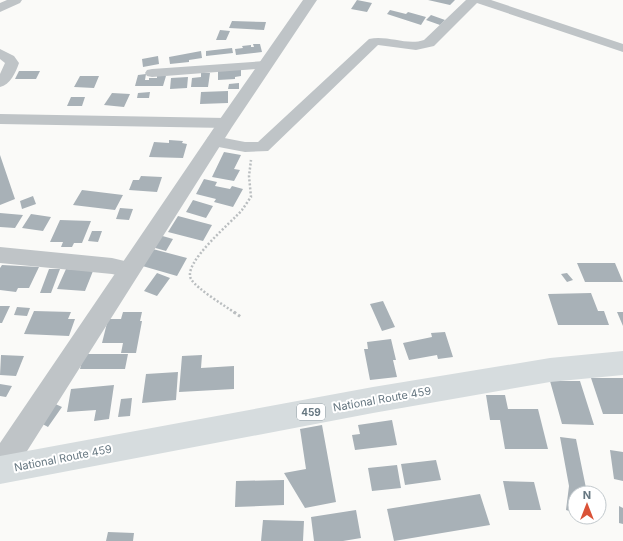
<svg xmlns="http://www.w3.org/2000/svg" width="623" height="541" viewBox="0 0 623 541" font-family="Inter,sans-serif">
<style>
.building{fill:#a8b1b7}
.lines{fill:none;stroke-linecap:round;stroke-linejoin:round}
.path-far1{stroke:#babec0;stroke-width:2.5;stroke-dasharray:2 2;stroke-linecap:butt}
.path{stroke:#babec0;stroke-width:3;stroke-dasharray:2.5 2.5;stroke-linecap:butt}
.minor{fill:#bfc4c7;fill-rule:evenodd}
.tertiary{fill:#bfc4c7;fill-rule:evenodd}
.trunk{fill:#d6dcde;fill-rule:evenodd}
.labels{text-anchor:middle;stroke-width:4;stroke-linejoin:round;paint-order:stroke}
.shield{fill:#fff;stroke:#94a0a7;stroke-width:1}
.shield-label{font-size:10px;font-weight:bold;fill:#667781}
.street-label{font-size:11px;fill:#667781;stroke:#fff}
</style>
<rect width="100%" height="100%" fill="#fafaf8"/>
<path class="building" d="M357,0l15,3 -5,9 -16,-3z
M428,0h27l-5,5z
M390,10l16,4 2,-2 18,5 -5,8 -34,-11z
M431,15l14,5 -5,5 -14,-5z
M232,21l34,1 -2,8 -35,-2z
M220,30l10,1 -4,9h-10z
M253,44h7l2,8 -26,3 -1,-6 8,-1 -1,-2 9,-1v2h3z
M232,48l1,5 -27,3v-5z
M201,51l1,7 -13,2v2l-19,2 -1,-7z
M158,56l1,8 -16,3 -1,-8z
M241,69v7l-6,1v2l-17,1v-10z
M19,71h21l-4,8h-21z
M201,73h9l-2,14h-17l1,-9 9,-1z
M146,74l-1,6h4v-2h8v-2h9l-3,10h-28l3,-11z
M80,76h19l-5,12 -20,-1z
M188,77l-1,11 -17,1 1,-11z
M239,83v6h-11l1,-5z
M228,91v12l-28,1 1,-12z
M150,92l-1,6h-12l1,-5z
M112,93l18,1 -6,13 -20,-2z
M71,97h14l-3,9h-15z
M169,140l14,1 -1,2 5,1 -4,14 -34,-1 5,-15 15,1z
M224,152l17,3 -7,14 6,1 -6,11 -22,-4z
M0,155l15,44 -15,6z
M141,176l21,1 -5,15 -28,-2 4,-10h6z
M204,179l13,3 -2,4 15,3 2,-3 11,3 -10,18 -19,-5 2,-3 -20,-5z
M82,190l41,5 -8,15 -42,-5z
M33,196l3,8 -14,5 -2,-8z
M193,200l20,6 -7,12 -20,-6z
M120,208l13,1 -4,11 -13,-1z
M0,213l23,2 -8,13 -15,-1z
M31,214l20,3 -8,14 -21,-3z
M178,216l34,9 -9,16 -35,-9z
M60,220l31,1 -9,22h-8l-2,4h-11l2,-5h-13z
M92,231h10l-4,11 -10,-1z
M159,235l14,4 -7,12 -14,-4z
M149,248l38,10 -10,18 -38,-11z
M577,263h38l8,19h-38z
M2,265l37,2 -10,21h-11l-2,4 -16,-2v-22z
M49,269h11l-9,24h-11z
M66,269l27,2 -8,20 -28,-2z
M157,273l13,5 -13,18 -13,-5z
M567,273l6,7 -6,2 -6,-8z
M591,293l7,18h6l5,14h-51l-10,-31z
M383,301l12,26 -13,4 -12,-27z
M0,306h10l-8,17h-2z
M17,307l13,1 -3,8 -13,-1z
M34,311l37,1 -3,7h7l-6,17 -45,-2z
M123,312h19l-2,9h2l-6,32h-15l2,-10h-21l6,-24h13z
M617,312h6v14z
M445,332l8,25 -15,2 -1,-4 -28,5 -6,-17 29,-6 -1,-4z
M391,339l5,21h-3l4,17 -27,3 -6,-31h4l-1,-7z
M84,354h44l-3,15h-45z
M1,355l23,1 -8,20 -16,-1z
M202,355l-1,13 33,-2v23l-55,3 3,-36z
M178,372l-2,28 -34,3 4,-29z
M591,378h32v36h-20z
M550,381h30l14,44 -32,-1z
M0,384l12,2 -6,11 -6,-1z
M114,385l-5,34 -15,2 2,-11 -29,2 4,-23z
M486,395h19l3,14h30l10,40h-43l-5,-29h-10z
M132,398l-2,18 -12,1 3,-18z
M51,402l11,5 -14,20 -11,-6z
M392,420l5,25 -42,5 -3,-15 8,-1 -2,-9z
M322,425l14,77 -31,6 -21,-35 22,-4 -6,-40z
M560,437l16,2 10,49v5h-11v20l-9,-3 3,-24z
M610,450l13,2v29l-9,-2z
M436,460l5,20 -36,5 -4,-21z
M397,465l4,23 -29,3 -4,-23z
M284,480v25l-49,2 1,-26z
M503,481l31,1 7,28h-32z
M480,494l10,31 -96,16 -7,-32z
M619,506l4,2v16l-4,-1z
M356,510l5,28 -18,3h-29l-3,-24z
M263,520l41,1 -1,20h-42z
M108,532l26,1 -1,8h-27z"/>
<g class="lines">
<path class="path-far1" d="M235,313c-11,-8 -37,-23 -44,-34 -9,-16 41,-57 51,-69 3,-4 6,-9 9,-13l-2,-21 2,-16"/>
<path class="path" d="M234,312l7,5"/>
<path class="minor" d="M7,0h15l-2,3 -20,9v-9z
M466,0h25l132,44v8l-146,-49 -43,43 -18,4 -38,-5 -110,106 -23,1 -37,-7 -2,-4 2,-4 6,-1 31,6h13l111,-103c19,-4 38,7 55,1z
M0,49l14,7 5,7c-3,9 -9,22 -19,24v-13l5,-11 -5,-4z
M265,61l5,1 2,3 -2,3 -118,9 -5,-1 -2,-3 2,-3 5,-1z
M0,114l226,4 5,1 3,4 -3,4 -5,1 -226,-4z
M0,247l112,11 25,6 2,6 -2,6 -7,2 -18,-4 -112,-11z"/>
<path class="tertiary" d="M303,0h14l-85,127 -222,351 -10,4v-39l220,-324z"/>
<path class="trunk" d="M623,351v24l-73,7 -177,31 -373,71v-28l373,-69 177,-29z"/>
</g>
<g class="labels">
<rect class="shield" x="297" y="404" width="28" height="16" rx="3"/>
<g class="shield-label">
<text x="311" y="416">459</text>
</g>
<g class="street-label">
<text transform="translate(382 399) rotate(-10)" y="4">National Route 459</text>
<text transform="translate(63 458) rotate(-11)" y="4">National Route 459</text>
</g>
</g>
<g transform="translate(587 505)"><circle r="19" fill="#ffffff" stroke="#c2c9cd"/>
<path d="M0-3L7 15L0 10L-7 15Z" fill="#da5237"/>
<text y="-6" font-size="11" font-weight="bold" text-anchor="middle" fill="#667781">N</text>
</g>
</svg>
